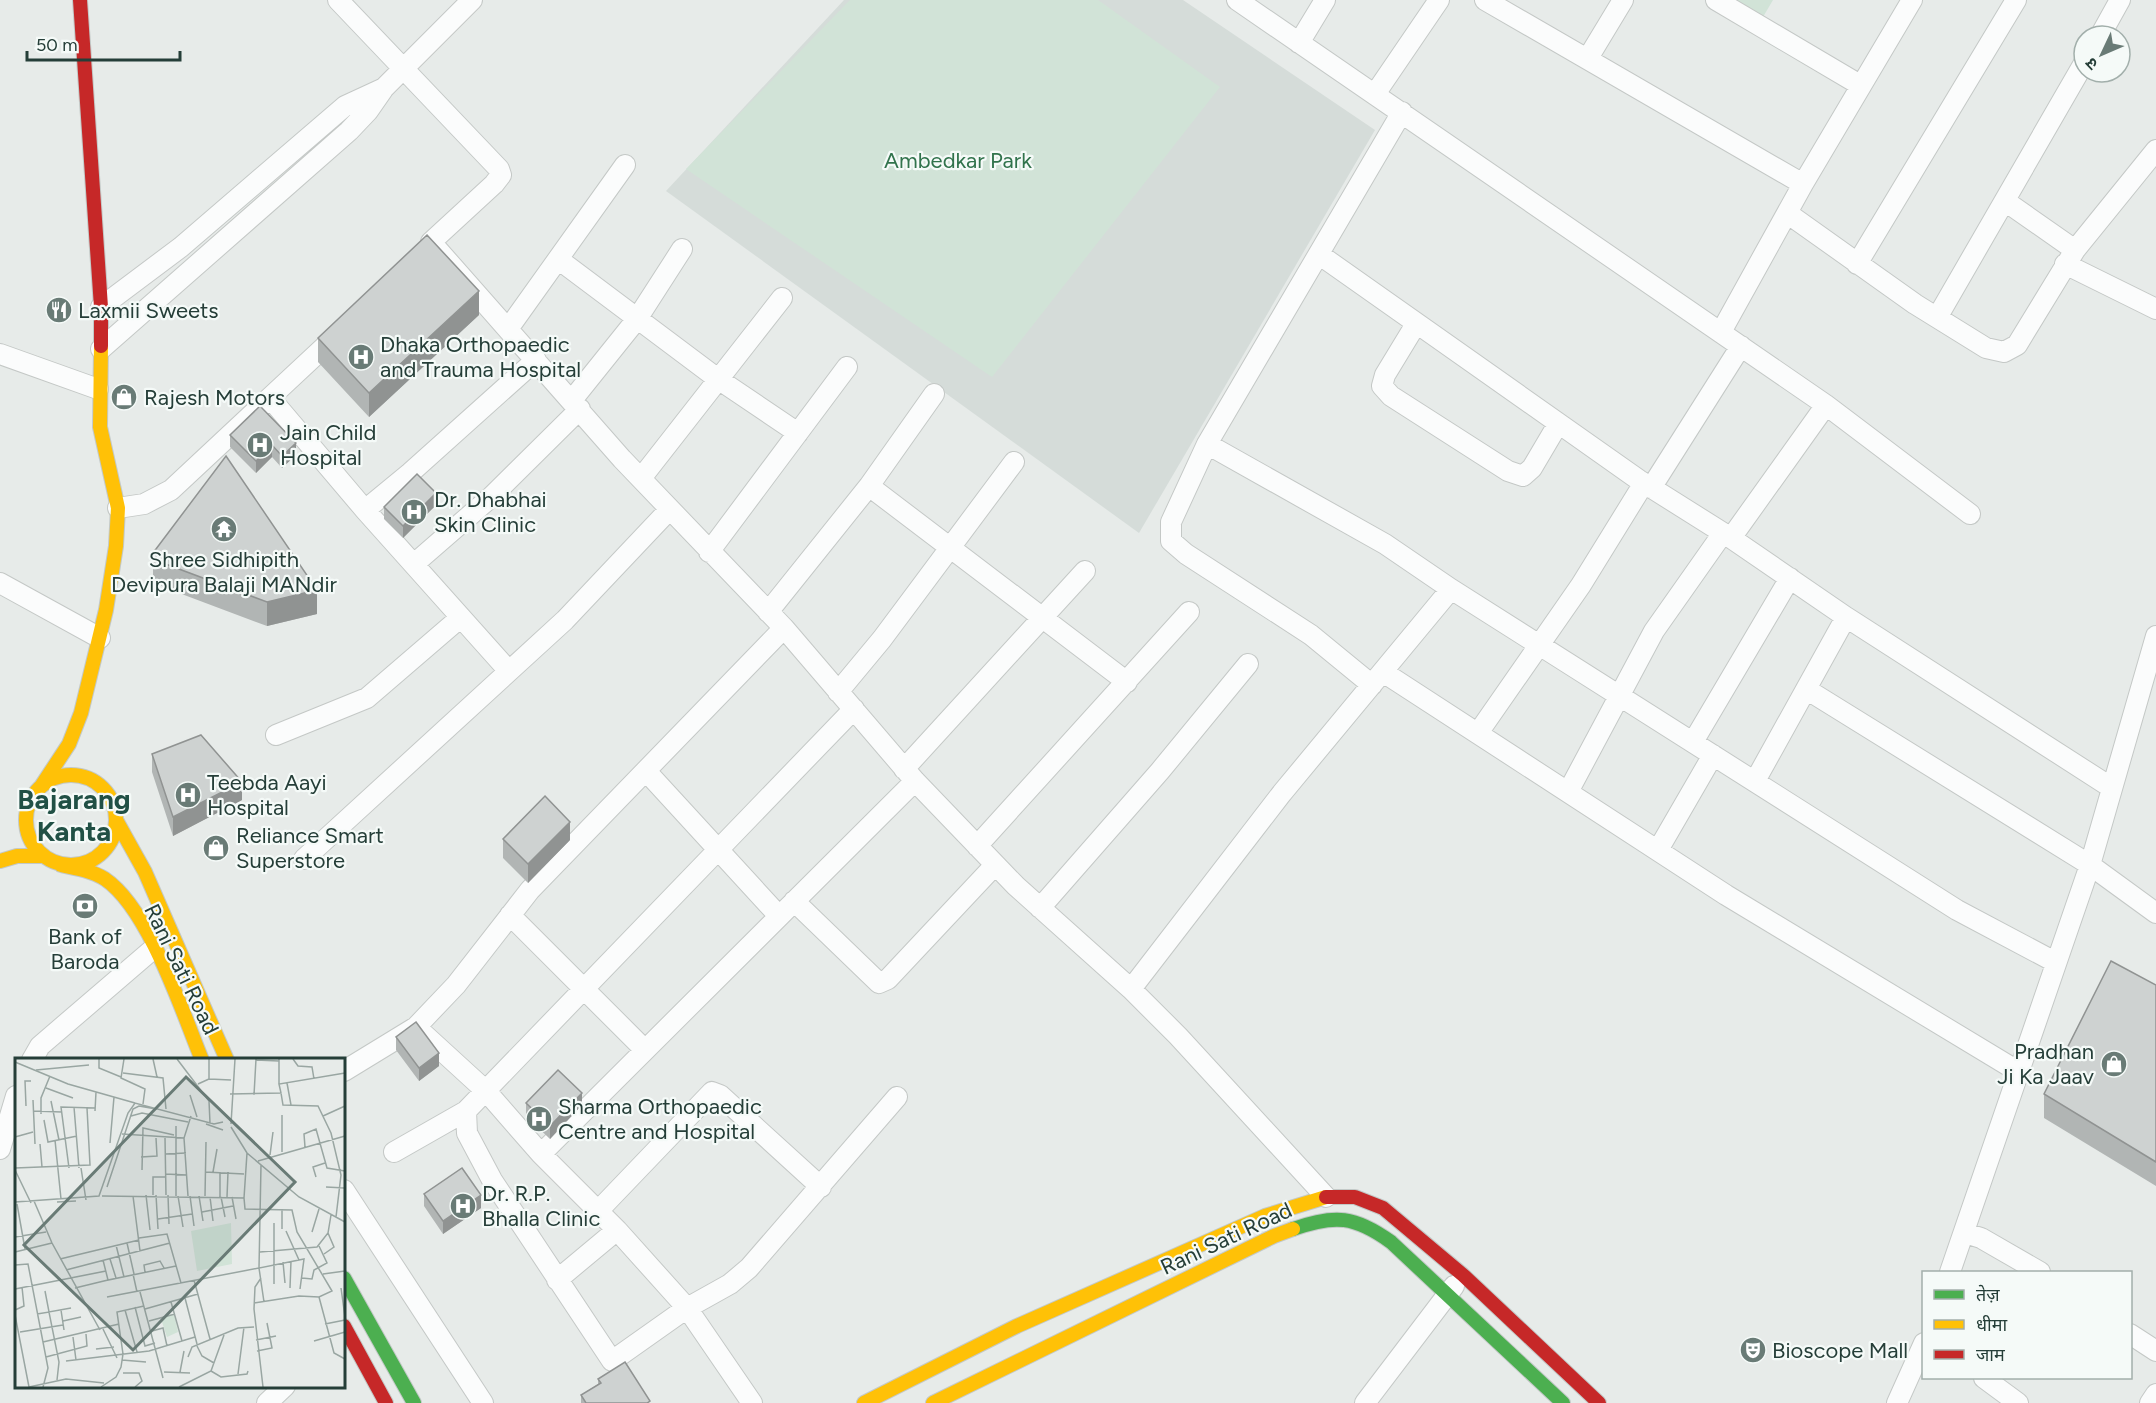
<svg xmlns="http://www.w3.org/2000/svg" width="2156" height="1403" viewBox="0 0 2156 1403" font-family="Figtree,'Noto Sans Devanagari',sans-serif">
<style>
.built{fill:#d5dcd9}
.green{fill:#d1e3d7}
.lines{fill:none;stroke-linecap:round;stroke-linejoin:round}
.street-casing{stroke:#c4c8c6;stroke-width:22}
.fast-casing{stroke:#c3c9c7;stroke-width:16}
.slow-casing{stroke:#c3c9c7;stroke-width:16}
.jam-casing{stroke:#c3c9c7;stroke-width:16}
.street{stroke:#fbfcfc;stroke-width:20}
.fast{stroke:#4caf50;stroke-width:14}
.slow{stroke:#ffc107;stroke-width:14}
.jam{stroke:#c62828;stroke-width:14}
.wall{fill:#b1b5b4}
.shaded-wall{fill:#909392}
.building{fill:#ced2d1;stroke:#909392;stroke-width:1.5}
.labels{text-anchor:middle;stroke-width:4.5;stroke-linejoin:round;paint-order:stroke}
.park-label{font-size:22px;fill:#31734c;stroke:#f5faf8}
.poi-label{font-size:22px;fill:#253e38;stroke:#f5faf8;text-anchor:start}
.street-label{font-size:22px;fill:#253e38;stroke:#f5faf8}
.district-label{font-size:28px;font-weight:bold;fill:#215045;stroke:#f5faf8}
.inset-road{fill:none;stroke:#99a6a2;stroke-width:1.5}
.view{fill:#697b76;fill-opacity:0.15;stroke:#697b76;stroke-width:3}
.inset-edge{fill:none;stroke:#253e38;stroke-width:3}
</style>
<rect width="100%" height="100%" fill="#e7ebe9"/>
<path class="built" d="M844,0h339l192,130 -236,403 -473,-342z"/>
<path class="green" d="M850,0h248l122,87 -228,290 -306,-208z
M1728,0h45l-10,17z"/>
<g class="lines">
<defs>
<path id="street" d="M338,0l161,169 2,6 -7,9 -63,58 191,217 162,169 131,153 101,105 115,103 47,47 148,161
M1237,0l589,405 144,109
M1485,0l318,184
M1716,0l144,85
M2100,36l20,-36
M1299,43l26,-43
M1588,58l35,-58
M1375,94l64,-94
M2005,201l70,49
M1787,213l128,91 71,44 18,4 13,-7 58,-95 81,-100
M1320,255l319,225 89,56 118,81 -91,164
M558,259l160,120 80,54
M1857,264l159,-264
M2065,264l91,45
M101,307l80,-60 164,-141 39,-18
M1938,316l146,-253
M1416,324l-31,51 -3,11 9,10 117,75 15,5 9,-8 26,-44
M508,329l117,-164
M1721,332l82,-148 109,-184
M101,349l248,-218 19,-20 16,-23 88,-88
M0,354l98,35
M271,399l94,111 143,160
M572,400l65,-81 45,-70
M1207,444l178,100 66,45 506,321 98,52
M642,477l140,-179
M869,486l258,196
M1651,488l90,-142
M118,508l26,-4 27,-14 165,-154
M365,510l45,-37 126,-113
M1731,538l95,-133
M709,552l138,-185
M414,564l77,-67 89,-88
M0,583l100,55
M768,612l101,-126 65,-92
M1846,617l266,171
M1383,672l343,223 293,177
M1372,685l-61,-50 -125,-81 -15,-13v-19l36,-78 195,-332
M1806,689l284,176 66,48
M838,692l44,-53 132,-177
M1478,733l103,-148 63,-102
M276,735l91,-37 93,-80
M1693,742l97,-164
M904,769l181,-198
M646,771l133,145
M1568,792l86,-161 69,-98
M977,846l212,-234
M1658,850l55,-95
M304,859l261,-239 105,-111
M794,901l85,82 9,-4 107,-114
M1040,908l120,-137 88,-107
M510,915l135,135
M1131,989l151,-196 169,-204
M416,1027l70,64 55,63 76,76 70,78 65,95
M32,1060l8,-14 113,-97
M344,1071l72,-44 40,-42 74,-95 254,-262
M466,1111l1,22 25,47 120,181 75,-53 43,-24 19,-16 148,-171
M0,1149l16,-53
M394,1152l72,-41 388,-402
M541,1154l374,-373
M344,1190l139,213
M598,1211l114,-119 8,3 101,92
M1965,1233l16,5 59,34
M1950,1272l140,-407 66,-229
M557,1280l60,-50
M2130,1334l26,17
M1984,1378l34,25
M267,1403l18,-17
M1365,1403l89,-117
M1897,1403l27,-60
M2150,1403l6,-9"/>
<path id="fast" d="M1293,1229c42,-15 62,-13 98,13l172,161
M344,1278l70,125"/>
<path id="slow" d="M26 820a45 45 0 1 1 90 0a45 45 0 1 1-90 0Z
M42,785l27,-41 12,-31 25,-103 10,-64 2,-38 -18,-81 1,-81
M116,820l29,52 82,188
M0,861l17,-5h26
M61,865c15,3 31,6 44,14 44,30 77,132 97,181
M864,1403l153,-77 248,-110 61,-19
M933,1403l341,-167 19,-7"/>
<path id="jam" d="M80,0l21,307v39
M1326,1197h29l28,11 80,67 136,128
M344,1326l42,77"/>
</defs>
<use href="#street" class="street-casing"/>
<use href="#fast" class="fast-casing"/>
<use href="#slow" class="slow-casing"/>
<use href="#jam" class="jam-casing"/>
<use href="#street" class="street"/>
<use href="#fast" class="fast"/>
<use href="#slow" class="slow"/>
<use href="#jam" class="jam"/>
</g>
<path class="wall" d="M479,315l-110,102 -51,-55v-24z
M260,406l36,49 -14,13 -10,-11 -16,16 -26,-26v-12z
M436,505l-33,33 -19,-19v-12z
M153,553l164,61 -50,12 -104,-39 -10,-10z
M152,754l90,46 -69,36 -21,-64z
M503,839l67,1 -42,43 -25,-25z
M2156,985v201l-112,-68v-24z
M396,1037l43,29 -20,15 -23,-31z
M526,1103l56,2 -32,34 -24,-23z
M424,1194l57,14 -38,26 -19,-28z
M598,1379l52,24h-69v-8l17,-11z"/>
<path class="shaded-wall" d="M479,291v24l-110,102v-24z
M296,443v12l-14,13v-12z
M272,445v12l-16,16v-12z
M436,493v12l-33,33v-12z
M317,590v24l-50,12v-24z
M242,782v18l-69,36v-19z
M570,822v18l-42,43v-19z
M439,1053v13l-20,15v-13z
M582,1093v12l-32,34v-13z
M481,1195v13l-38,26v-13z"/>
<path class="building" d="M427,235l52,56 -110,102 -51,-55z
M260,406l36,37 -14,13 -10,-11 -16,16 -26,-26z
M226,456l91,134 -50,12 -104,-39 -10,-10z
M417,474l19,19 -33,33 -19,-19z
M201,735l41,47 -69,35 -21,-63z
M545,796l25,26 -42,42 -25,-25z
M2111,961l45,24v177l-112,-68z
M416,1022l23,31 -20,15 -23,-31z
M558,1070l24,23 -32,33 -24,-23z
M462,1168l19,27 -38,26 -19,-27z
M625,1362l25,39 -3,2h-61l-5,-8 20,-12 -3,-4z"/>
<defs>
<symbol id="restaurant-disc" viewBox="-11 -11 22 22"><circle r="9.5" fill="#697b76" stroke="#f5faf8"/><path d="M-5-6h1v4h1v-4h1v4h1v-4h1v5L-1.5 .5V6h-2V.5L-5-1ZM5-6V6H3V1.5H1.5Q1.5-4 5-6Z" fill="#fff"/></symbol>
<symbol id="hospital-disc" viewBox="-11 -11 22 22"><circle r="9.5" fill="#697b76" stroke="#f5faf8"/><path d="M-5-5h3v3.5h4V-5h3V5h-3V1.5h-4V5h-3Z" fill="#fff"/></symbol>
<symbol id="shop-disc" viewBox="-11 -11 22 22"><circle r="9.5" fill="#697b76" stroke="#f5faf8"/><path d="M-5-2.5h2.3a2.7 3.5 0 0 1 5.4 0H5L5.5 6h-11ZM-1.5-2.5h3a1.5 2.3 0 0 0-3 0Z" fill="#fff"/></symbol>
<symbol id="temple-disc" viewBox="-11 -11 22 22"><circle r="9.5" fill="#697b76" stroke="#f5faf8"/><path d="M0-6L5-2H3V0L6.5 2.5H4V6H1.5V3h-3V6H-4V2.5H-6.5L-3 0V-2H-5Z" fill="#fff"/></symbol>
<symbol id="bank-disc" viewBox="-11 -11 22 22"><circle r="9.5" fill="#697b76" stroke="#f5faf8"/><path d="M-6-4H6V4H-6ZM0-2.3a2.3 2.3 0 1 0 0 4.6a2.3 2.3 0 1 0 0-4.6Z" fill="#fff"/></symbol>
<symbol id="theatre-disc" viewBox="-11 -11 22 22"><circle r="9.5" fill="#697b76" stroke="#f5faf8"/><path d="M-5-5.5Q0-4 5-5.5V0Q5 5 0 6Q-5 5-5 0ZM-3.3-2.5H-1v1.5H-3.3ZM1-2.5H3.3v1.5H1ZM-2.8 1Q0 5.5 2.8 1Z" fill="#fff"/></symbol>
</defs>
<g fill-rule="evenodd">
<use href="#restaurant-disc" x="44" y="295" width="30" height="30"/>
<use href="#hospital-disc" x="346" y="342" width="30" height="30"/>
<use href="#shop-disc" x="109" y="382" width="30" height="30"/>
<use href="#hospital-disc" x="245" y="430" width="30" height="30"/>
<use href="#hospital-disc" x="399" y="497" width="30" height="30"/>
<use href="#temple-disc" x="209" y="514" width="30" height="30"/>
<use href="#hospital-disc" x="173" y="780" width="30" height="30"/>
<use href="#shop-disc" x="201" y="833" width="30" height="30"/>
<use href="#bank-disc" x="70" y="891" width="30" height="30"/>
<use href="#shop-disc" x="2099" y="1049" width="30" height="30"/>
<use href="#hospital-disc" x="524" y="1104" width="30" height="30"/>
<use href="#hospital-disc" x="448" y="1191" width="30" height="30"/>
<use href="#theatre-disc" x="1738" y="1335" width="30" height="30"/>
</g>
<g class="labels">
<g class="park-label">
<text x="958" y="168">Ambedkar Park</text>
</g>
<g class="poi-label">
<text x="78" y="318">Laxmii Sweets</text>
<text x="380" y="352">Dhaka Orthopaedic<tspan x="380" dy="25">and Trauma Hospital</tspan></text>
<text x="144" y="405">Rajesh Motors</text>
<text x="280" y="440">Jain Child<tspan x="280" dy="25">Hospital</tspan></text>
<text x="434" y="507">Dr. Dhabhai<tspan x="434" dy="25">Skin Clinic</tspan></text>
<text x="224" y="567" text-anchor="middle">Shree Sidhipith<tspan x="224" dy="25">Devipura Balaji MANdir</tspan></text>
<text x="207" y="790">Teebda Aayi<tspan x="207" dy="25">Hospital</tspan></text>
<text x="236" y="843">Reliance Smart<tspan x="236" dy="25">Superstore</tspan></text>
<text x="85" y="944" text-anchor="middle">Bank of<tspan x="85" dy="25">Baroda</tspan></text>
<text x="2094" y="1059" text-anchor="end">Pradhan<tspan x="2094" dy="25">Ji Ka Jaav</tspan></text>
<text x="558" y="1114">Sharma Orthopaedic<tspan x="558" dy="25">Centre and Hospital</tspan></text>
<text x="482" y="1201">Dr. R.P.<tspan x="482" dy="25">Bhalla Clinic</tspan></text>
<text x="1772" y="1358">Bioscope Mall</text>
</g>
<g class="street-label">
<text transform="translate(182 969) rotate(64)" y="8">Rani Sati Road</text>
<text transform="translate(1226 1238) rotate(-25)" y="8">Rani Sati Road</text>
</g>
<g class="district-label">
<text x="74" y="809">Bajarang<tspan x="74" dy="32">Kanta</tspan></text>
</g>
</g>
<g transform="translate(15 1058)">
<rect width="330" height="330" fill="#e7ebe9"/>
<path d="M216,165l1,41 -35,7 -6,-40zM159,256l4,18 -11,5 -6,-18z" fill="#d1e3d7"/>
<path class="inset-road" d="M84,1v9l22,9M109,1l-3,19 24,11 -2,15M138,1l4,18M162,1l32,42 1,22M278,1l5,7 14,1 2,12M241,2l23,1M0,4l53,22 67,19M21,12l53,-5M108,15l40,5 3,31M194,21l22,1M272,25l4,22M183,26l11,-5v-20M264,26v-25M31,30l27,10M266,35l2,12 35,1 13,27 10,42 -5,42M215,36l51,-1 -2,-9 66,-11M175,37l7,22M239,37l2,-36M18,42l2,44M36,43l8,39M11,48l-1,-25h6M59,49l5,61M18,53l29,1M80,53l1,-19M26,56v-16l9,-22M267,57v37M116,58l11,-3 46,9M308,58l22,-10M29,62l4,22 29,-6M191,66l17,6M216,66l4,-65M216,69l16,26 52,44 46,25M107,76l62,4M0,79l18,-5M150,80l1,57M40,82l6,59M95,85l4,-46M25,86l2,23M290,89l-1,-13 12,-5 11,39 18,3M150,96l21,-1M255,97l3,-23M126,99l16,-1 -1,-18M243,103l87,-25M0,110l75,-3 -3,-57M54,110l-8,-61 34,1M66,110l5,32M0,112l16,33M127,112l1,-42 31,7M190,114l39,2M198,114l4,-23M150,116l22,1M301,119l-3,-10 12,-4M92,129l26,-78 6,-3 17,3M311,129l19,1M131,137l4,35M138,137v-18h12M141,137l2,34M153,137l1,29M87,138l142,2 1,11 47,1 5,22 35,59 -13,6 -20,-1 -45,7M118,138l7,55M161,138v-70M163,138l5,31M173,138l-4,-58 7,-22M175,138l4,30M184,138l4,25M190,138l1,-54M195,139l3,24M205,139v-25M206,139l4,20M212,139l1,-25M217,139l4,22M229,140l3,-45M19,143l18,42 48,87M0,144l84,-6 29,-83 7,-10 79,21 9,-2M42,144l19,-1M2,146l8,45M187,154l31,-6M143,161l34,-5M267,171v-20M271,173l13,29M297,174l7,-23M0,179l31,-5M124,180l28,-4 14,49M112,185l7,31M101,187l8,32M0,194l37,-9M245,194l57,-5 11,-14 3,-18M309,196l10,-7 -6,-14M45,201l79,-19M95,201l6,19M88,202l5,20 68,-14M268,204l2,21M0,207l13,-1 20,104 -5,19M51,212l104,-27M130,214l-1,-7 16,-4 4,7M118,216l4,18M308,216l22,-3M246,220l-6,9 -1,22 9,78M287,220l10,1 2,-9 13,-7 -8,-17M179,222l16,59M259,226v-61M60,230l33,-8M275,230l1,-27M326,230l4,29M0,231l91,-18M30,233l4,21 22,-4M125,234l23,86M92,239l152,-29 2,-103M304,239l15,56 11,6M170,240l12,46M156,244l11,39M249,244l-5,-34 45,-9 -4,30M120,249l10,39 10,-3M130,251l53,-15M0,252l9,-4 -2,-19M46,252l3,20M110,252l12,42M22,256l12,-2 10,50 -2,18M0,257l14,72M48,263l18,-4M134,263l26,-7M310,266l20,-4M88,271l14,29M137,273l11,-3 4,18M5,274l43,-7M58,279l3,23M241,282l20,-4M299,283l31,-9M28,284l76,-18M182,288l5,10 12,7M81,291l18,-2M242,293l15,-3 -5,-25M31,299l41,-11 -1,-12M173,299l4,-10 46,-19 16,-1M107,302l24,2M51,303l83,-10 46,-14M196,313l10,6 26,-3 1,-3M149,314l26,1M165,314l4,-21M108,315h16l3,8 -7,6M223,316l6,-47M14,329l37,-8 38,4M86,329l15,-10 5,-10 2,-13 -6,-42 27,-6M164,329l32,-16 13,-36"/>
<path class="view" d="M171,19l109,105 -162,168 -109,-105z"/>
<rect width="330" height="330" class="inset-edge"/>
</g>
<rect x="1922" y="1271" width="210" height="108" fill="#f5faf8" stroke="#a2afab" stroke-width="1.5"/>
<rect x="1934" y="1290" width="30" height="9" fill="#4caf50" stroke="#a2afab" stroke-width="1.5"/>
<text x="1976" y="1301" font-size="18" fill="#253e38">तेज़</text>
<rect x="1934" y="1320" width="30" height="9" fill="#ffc107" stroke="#a2afab" stroke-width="1.5"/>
<text x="1976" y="1331" font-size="18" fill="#253e38">धीमा</text>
<rect x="1934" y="1350" width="30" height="9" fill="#c62828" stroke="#a2afab" stroke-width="1.5"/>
<text x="1976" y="1361" font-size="18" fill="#253e38">जाम</text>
<g transform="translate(2102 54) rotate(226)"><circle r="28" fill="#f5faf8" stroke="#a2afab" stroke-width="1.5"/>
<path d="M0-4.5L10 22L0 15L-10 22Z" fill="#697b76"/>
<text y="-9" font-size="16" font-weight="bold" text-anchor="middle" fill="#253e38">उ</text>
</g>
<path d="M27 51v9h153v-9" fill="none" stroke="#253e38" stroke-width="3"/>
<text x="36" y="51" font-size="18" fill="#253e38" stroke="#f5faf8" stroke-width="4.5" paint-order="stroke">50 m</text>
</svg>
